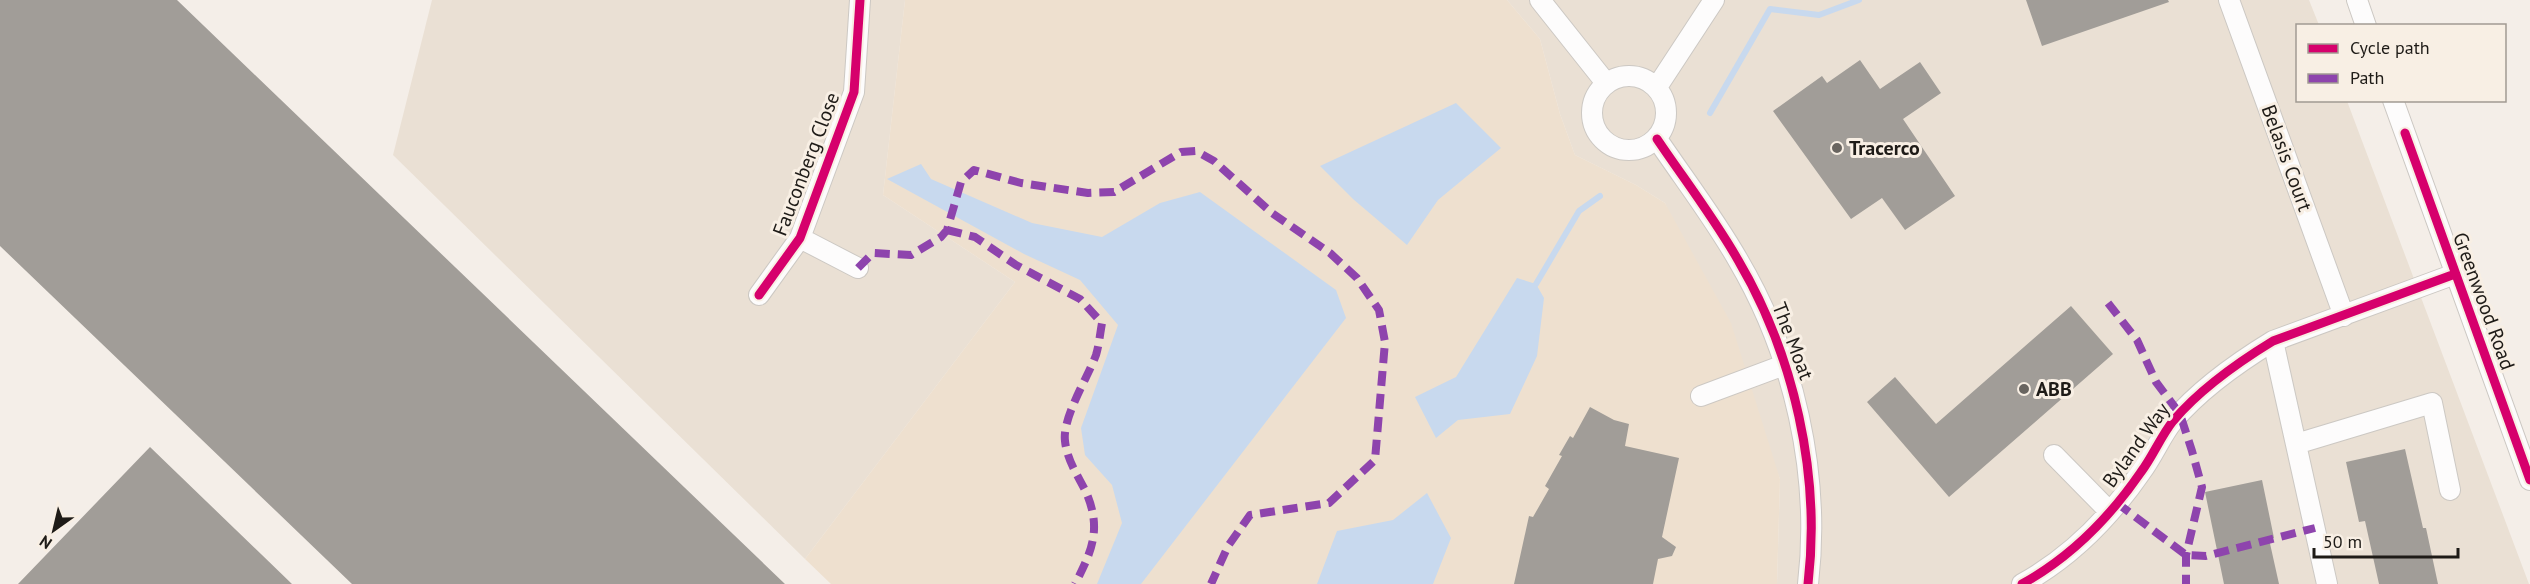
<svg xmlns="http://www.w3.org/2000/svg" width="2530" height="584" viewBox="0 0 2530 584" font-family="'PT Sans',sans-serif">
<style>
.built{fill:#eae0d4}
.green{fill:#eee0cf}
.water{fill:#c8d9ee}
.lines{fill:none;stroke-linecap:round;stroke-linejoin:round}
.stream{stroke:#c8d9ee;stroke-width:6}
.building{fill:#a19d98}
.minor-casing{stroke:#ccc8c3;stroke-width:22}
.minor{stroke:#fdfcfc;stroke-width:20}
.quiet{stroke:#8e44ad;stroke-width:8;stroke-dasharray:15 8;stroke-linecap:butt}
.cycleway-casing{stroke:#f8efe4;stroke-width:13}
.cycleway{stroke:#d6006c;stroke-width:9}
.poi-dot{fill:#696560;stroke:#f8efe4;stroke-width:2}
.labels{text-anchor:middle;stroke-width:6;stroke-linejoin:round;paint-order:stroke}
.poi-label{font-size:20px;font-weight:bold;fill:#1e1b17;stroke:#f8efe4;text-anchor:start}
.street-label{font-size:20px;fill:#1e1b17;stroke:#f8efe4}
</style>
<rect width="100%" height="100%" fill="#f4eee8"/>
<path class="built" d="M432,0h473l-22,195 132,87 -210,277 -412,-404z
M1507,0h802l10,25 -21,1v74l49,1 182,483h-752l3,-105 -115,-276 -29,-18 -61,-30 -15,-41 -20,-75z"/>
<path class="green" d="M905,0h602l33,39 20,75 15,41 61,30 29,18 66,120 49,156 -3,105h-946l-26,-25 210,-277 -132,-87z"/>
<path class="water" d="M1456,103l45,45 -63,52 -31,45 -54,-46 -33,-33z
M921,164l10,15 101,44 70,14 58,-34 40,-11 136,98 10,28 -205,266h-44l25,-61 -10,-38 -27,-30 -4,-27 37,-103 -38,-45 -56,-26 -137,-75z
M1517,278l19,6 8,14 -7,58 -27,58 -52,6 -22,18 -21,-41 41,-20z
M1427,493l24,45 -18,46h-116l20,-53 56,-11z"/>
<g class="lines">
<path class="stream" d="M1710,113l60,-104 49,6 40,-15
M1536,284l43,-73 21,-15"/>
</g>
<path class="building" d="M0,0h177l608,584h-433l-352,-338z
M2026,0h142l1,2 -127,44z
M1860,60l20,29 40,-27 21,31 -38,26 52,77 -50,34 -23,-32 -31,21 -78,-108 49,-35 5,7z
M2071,306l42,48 -164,143 -82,-95 28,-25 41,47z
M1590,407l24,13 15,4 -4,22 54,12 -17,79 14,10 -4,9 -14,3 -5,25h-139l15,-68 4,1 16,-28 -4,-3 17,-30 -3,-1 11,-19 3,2z
M150,447l142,137h-274z
M2405,449l18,79h3l12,56h-59l-14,-63 -6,1 -13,-60z
M2262,480l12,58 -5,1 10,45h-55l-19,-92z"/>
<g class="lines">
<defs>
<path id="minor" d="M1540,0l66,83
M2229,0l115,316
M2357,0l9,26
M1592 113a37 37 0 1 1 74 0a37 37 0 1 1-74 0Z
M1657,87l57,-87
M2393,100l137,380
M1657,139c27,40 57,79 81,121 56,95 83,214 70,324
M800,238l58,30
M759,295l41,-57 54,-146 6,-92
M2273,341l54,243
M1701,396l83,-31
M2296,444l136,-41 18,87
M2054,455l56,57
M2022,584c49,-27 88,-67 119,-112 12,-16 20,-36 32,-51 27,-32 64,-58 100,-80l182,-67"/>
</defs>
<use href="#minor" class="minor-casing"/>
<use href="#minor" class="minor"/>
<path class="quiet" d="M947,230l28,7 41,28 64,34 22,24c-2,11 -3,22 -6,32 -8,22 -34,63 -31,86 2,19 13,35 21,51 16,37 6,59 -11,92
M858,268l15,-15 38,2 30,-18 6,-7 14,-48 13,-12 47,13 67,10 26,-1 67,-40 15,-1 18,10 58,52 58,40 27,25 22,32 6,32 -10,118 -46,43 -79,12 -22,31 -17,38
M2108,303l29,37 19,42 24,32 12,37 10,36 -16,68v29
M2117,503l69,52 20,1 109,-28"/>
<defs>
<path id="cycleway" d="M2405,133l125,347
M1657,139c27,40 57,79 81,121 56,95 83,214 70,324
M759,295l41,-57 54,-146 6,-92
M2022,584c49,-27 88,-67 119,-112 12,-16 20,-36 32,-51 27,-32 64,-58 100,-80l182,-67"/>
</defs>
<use href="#cycleway" class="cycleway-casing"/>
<use href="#cycleway" class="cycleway"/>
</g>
<g class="poi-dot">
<circle cx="1837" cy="148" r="6"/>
<circle cx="2024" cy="389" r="6"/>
</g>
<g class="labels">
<g class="poi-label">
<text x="1849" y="155">Tracerco</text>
<text x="2036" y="396">ABB</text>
</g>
<g class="street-label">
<text transform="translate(2287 158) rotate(70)" y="7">Belasis Court</text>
<text transform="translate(806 164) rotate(-69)" y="7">Fauconberg Close</text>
<text transform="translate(2484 301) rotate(70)" y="7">Greenwood Road</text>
<text transform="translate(1793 341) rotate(69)" y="7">The Moat</text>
<text transform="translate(2136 445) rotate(-54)" y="7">Byland Way</text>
</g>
</g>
<rect x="2296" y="24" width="210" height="78" fill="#f8efe4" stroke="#a19a92" stroke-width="1.5"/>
<rect x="2308" y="44" width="30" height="9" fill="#d6006c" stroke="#a19a92" stroke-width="1.5"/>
<text x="2350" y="54" font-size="18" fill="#1e1b17">Cycle path</text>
<rect x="2308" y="74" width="30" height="9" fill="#8e44ad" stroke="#a19a92" stroke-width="1.5"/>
<text x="2350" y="84" font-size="18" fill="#1e1b17">Path</text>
<g transform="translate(54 530) rotate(214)" stroke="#f8efe4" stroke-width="4.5" paint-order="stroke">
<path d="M0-4.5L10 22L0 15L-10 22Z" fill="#1e1b17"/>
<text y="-9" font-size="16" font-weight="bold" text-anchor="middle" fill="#1e1b17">N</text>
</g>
<path d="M2314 548v9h144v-9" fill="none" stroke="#1e1b17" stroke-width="3"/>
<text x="2323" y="548" font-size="18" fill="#1e1b17" stroke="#f8efe4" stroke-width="4.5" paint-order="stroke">50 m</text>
</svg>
